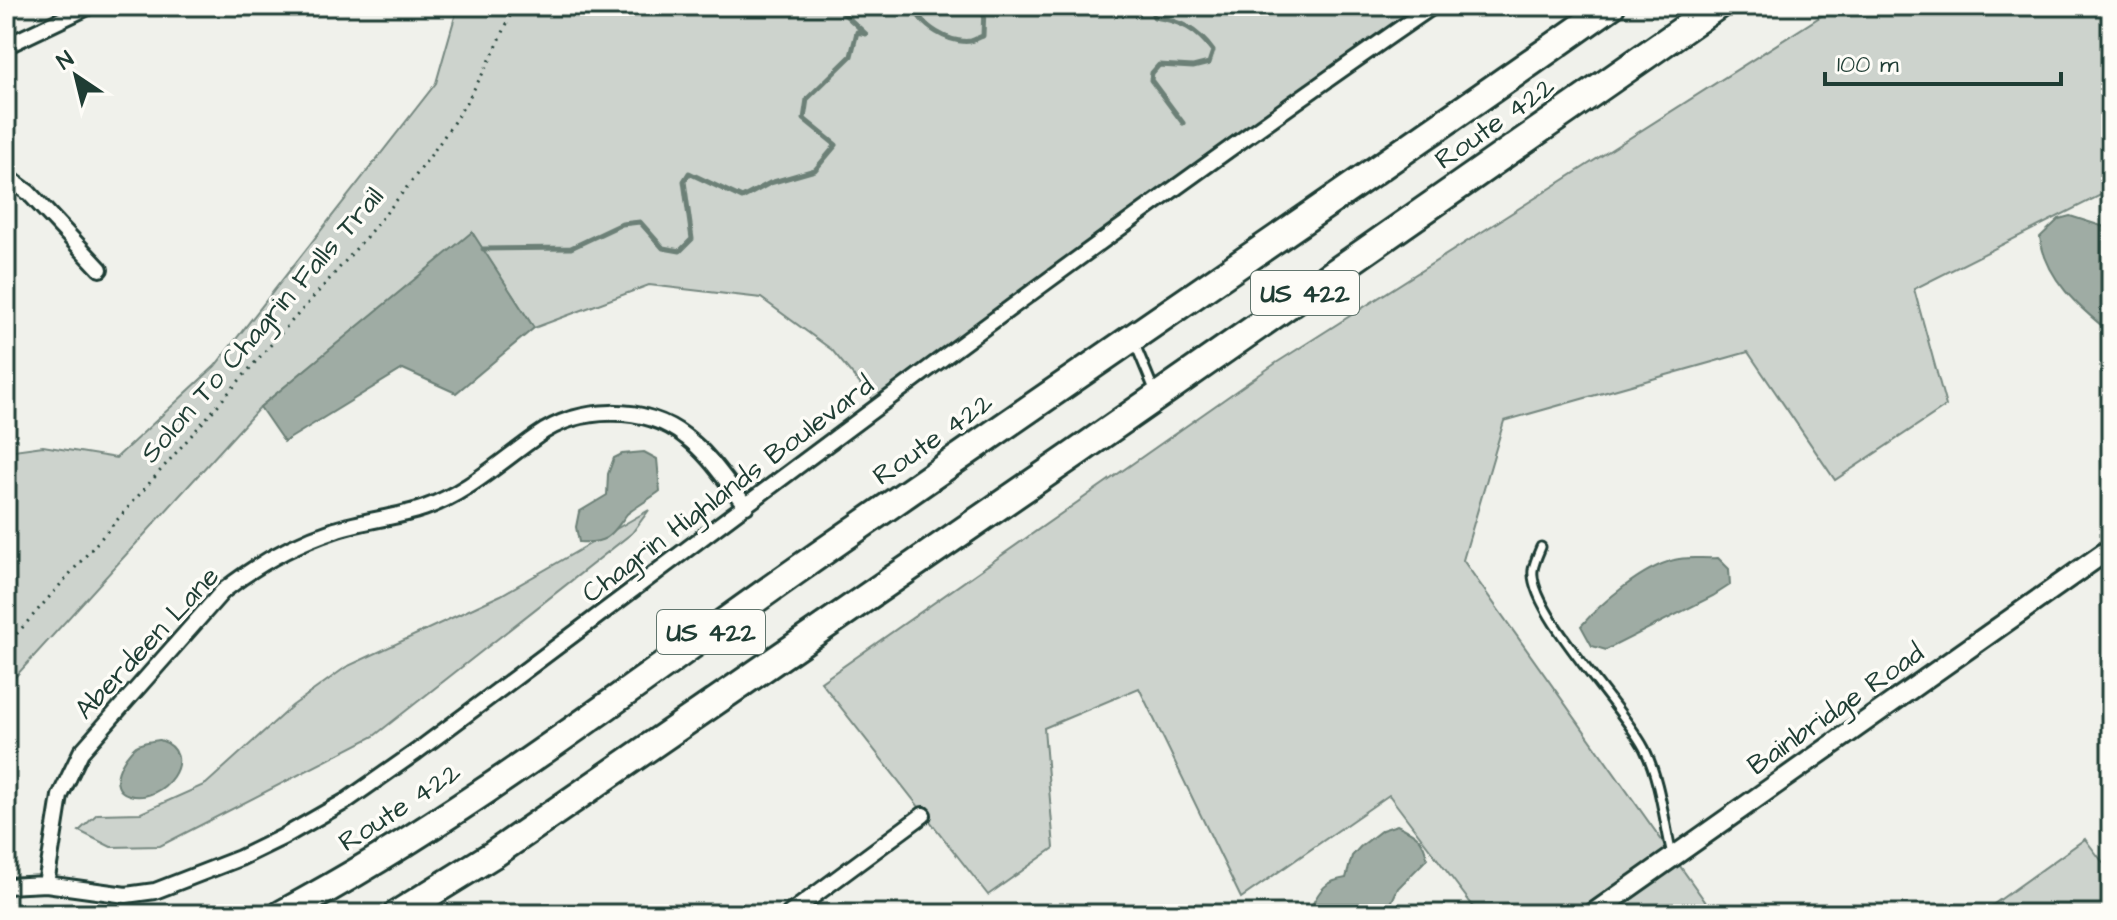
<svg xmlns="http://www.w3.org/2000/svg" width="2117" height="920" viewBox="0 0 2117 920" font-family="'Architects Daughter',sans-serif">
<style>
.green{fill:#cdd3cd;stroke:#768880;stroke-width:2}
.water{fill:#9faca4;stroke:#6c8077;stroke-width:2}
.lines{fill:none;stroke-linecap:round;stroke-linejoin:round}
.stream{stroke:#6c8077;stroke-width:5}
.service-casing{stroke:#1f3d34;stroke-width:13}
.minor-casing{stroke:#1f3d34;stroke-width:20}
.tertiary-casing{stroke:#1f3d34;stroke-width:24}
.motorway-casing{stroke:#1f3d34;stroke-width:32}
.path{stroke:#1f3d34;stroke-width:3;stroke-dasharray:2 6;stroke-linecap:butt}
.service{stroke:#fdfcf7;stroke-width:7}
.minor{stroke:#fdfcf7;stroke-width:14}
.tertiary{stroke:#fdfcf7;stroke-width:18}
.motorway{stroke:#fdfcf7;stroke-width:26}
.labels{text-anchor:middle;stroke-width:7;stroke-linejoin:round;paint-order:stroke}
.shield{fill:#fdfcf7;stroke:#62766e;stroke-width:2}
.shield-label{font-size:26px;font-weight:bold;fill:#1f3d34}
.street-label{font-size:28px;fill:#1f3d34;stroke:#fdfcf7}
</style>
<rect width="100%" height="100%" fill="#f0f1eb"/>
<filter id="ink" filterUnits="userSpaceOnUse"><feTurbulence type="fractalNoise" baseFrequency=".0125" numOctaves="2"/><feDisplacementMap in="SourceGraphic" scale="16" xChannelSelector="R" yChannelSelector="G"/><feConvolveMatrix kernelMatrix="1 2 1 2 8 2 1 2 1" color-interpolation-filters="sRGB"/></filter>
<g filter="url(#ink)">
<path class="green" d="M458,6h975l-554,401 -47,-57 -71,-52 -112,-13 -115,43 -62,-95 -212,174 -254,280v-236l37,-5 73,12 99,-92 221,-283z
M1837,6h274v184l-197,99 32,117 -111,74 -87,-128 -244,69 -41,139 251,354h-235l-90,-119 -148,103 -102,-210 -95,40 10,120 -66,47 -167,-213 455,-319z
M649,510l-17,23 -258,203 -214,110 -49,1 -32,-16 18,-17 44,-1 65,-29 86,-78 54,-39 155,-72z
M2085,839l26,34v37l-3,4h-128z"/>
<path class="water" d="M2070,216l41,13v104c-33,-26 -65,-54 -71,-96l19,-18z
M472,232l62,96 -78,65 -53,-24 -119,73 -24,-35z
M644,452l13,7 3,32c-6,5 -30,20 -33,23 -15,20 -18,30 -48,28l-3,-15 3,-15 28,-17 1,-21 6,-16 8,-4z
M1718,558l11,11 1,16 -17,11 -107,54 -14,-4 -11,-20c21,-24 61,-58 93,-66 13,-4 30,-1 44,-2z
M160,740c42,14 3,65 -31,55 -24,-7 -6,-39 7,-49 7,-4 16,-5 24,-6z
M1397,825c17,8 28,14 30,34l-29,29 -12,26h-73l-2,-7c9,-18 15,-26 35,-29l6,-22 8,-9 22,-17z"/>
<g class="lines">
<path class="stream" d="M915,6c4,20 35,38 56,35 4,-1 8,-4 12,-5l1,-30
M1072,6h14
M1150,6l4,11c27,4 43,12 59,34l-4,12 -16,4 -34,-2 -7,8 -1,7 32,43
M483,249l88,-1 51,-24 18,-2 23,26 17,3 12,-12 -8,-58 5,-8 53,25 28,-15 45,-13 21,-25 -32,-26 3,-20 44,-43 6,-24 9,2 -25,-23 3,-5"/>
<defs>
<path id="service" d="M1135,344l20,48
M1541,547c-3,7 -7,16 -8,23 -5,40 90,137 111,178 16,31 20,73 28,107"/>
<path id="minor" d="M6,46l84,-40
M6,176l23,17 71,76
M46,884l14,-88 21,-44 142,-161c34,-27 70,-47 112,-61 29,-10 60,-12 89,-22 43,-15 76,-46 113,-72 41,-30 108,-32 149,1 24,18 41,46 60,69
M6,886l40,-2 80,11 29,-4 85,-33 43,-21 63,-36 70,-49c337,-251 671,-508 1017,-746
M789,914l134,-99"/>
<path id="tertiary" d="M1592,914l519,-366"/>
<path id="motorway" d="M282,914c182,-97 350,-228 518,-346 270,-189 542,-372 811,-562
M397,914l97,-60 582,-401 641,-447"/>
</defs>
<use href="#service" class="service-casing"/>
<use href="#minor" class="minor-casing"/>
<use href="#tertiary" class="tertiary-casing"/>
<use href="#motorway" class="motorway-casing"/>
<path class="path" d="M6,646c85,-96 169,-192 253,-288 95,-108 203,-216 255,-352"/>
<use href="#service" class="service"/>
<use href="#minor" class="minor"/>
<use href="#tertiary" class="tertiary"/>
<use href="#motorway" class="motorway"/>
</g>
</g>
<g class="labels">
<g class="shield">
<rect x="1251" y="271" width="108" height="44" rx="6"/>
<rect x="657" y="610" width="108" height="44" rx="6"/>
</g>
<g class="shield-label">
<text x="1305" y="302">US 422</text>
<text x="711" y="641">US 422</text>
</g>
<g class="street-label">
<text transform="translate(1494 122) rotate(-35)" y="10">Route 422</text>
<text transform="translate(261 324) rotate(-49)" y="10">Solon To Chagrin Falls Trail</text>
<text transform="translate(932 438) rotate(-35)" y="10">Route 422</text>
<text transform="translate(727 488) rotate(-37)" y="10">Chagrin Highlands Boulevard</text>
<text transform="translate(146 642) rotate(-47)" y="10">Aberdeen Lane</text>
<text transform="translate(1835 708) rotate(-35)" y="10">Bainbridge Road</text>
<text transform="translate(399 806) rotate(-33)" y="10">Route 422</text>
</g>
</g>
<rect width="2117" height="920" fill="none" stroke="#fdfcf7" stroke-width="32"/>
<rect x="16" y="16" width="2085" height="888" fill="none" stroke="#1f3d34" stroke-width="3" filter="url(#ink)"/>
<g transform="translate(76 76) rotate(325)" stroke="#fdfcf7" stroke-width="6" paint-order="stroke">
<path d="M0-6L14 30L0 20L-14 30Z" fill="#1f3d34"/>
<text y="-12" font-size="22" font-weight="bold" text-anchor="middle" fill="#1f3d34">N</text>
</g>
<path d="M1825 72v12h236v-12" fill="none" stroke="#1f3d34" stroke-width="4"/>
<text x="1837" y="72" font-size="24" fill="#1f3d34" stroke="#fdfcf7" stroke-width="6" paint-order="stroke">100 m</text>
</svg>
